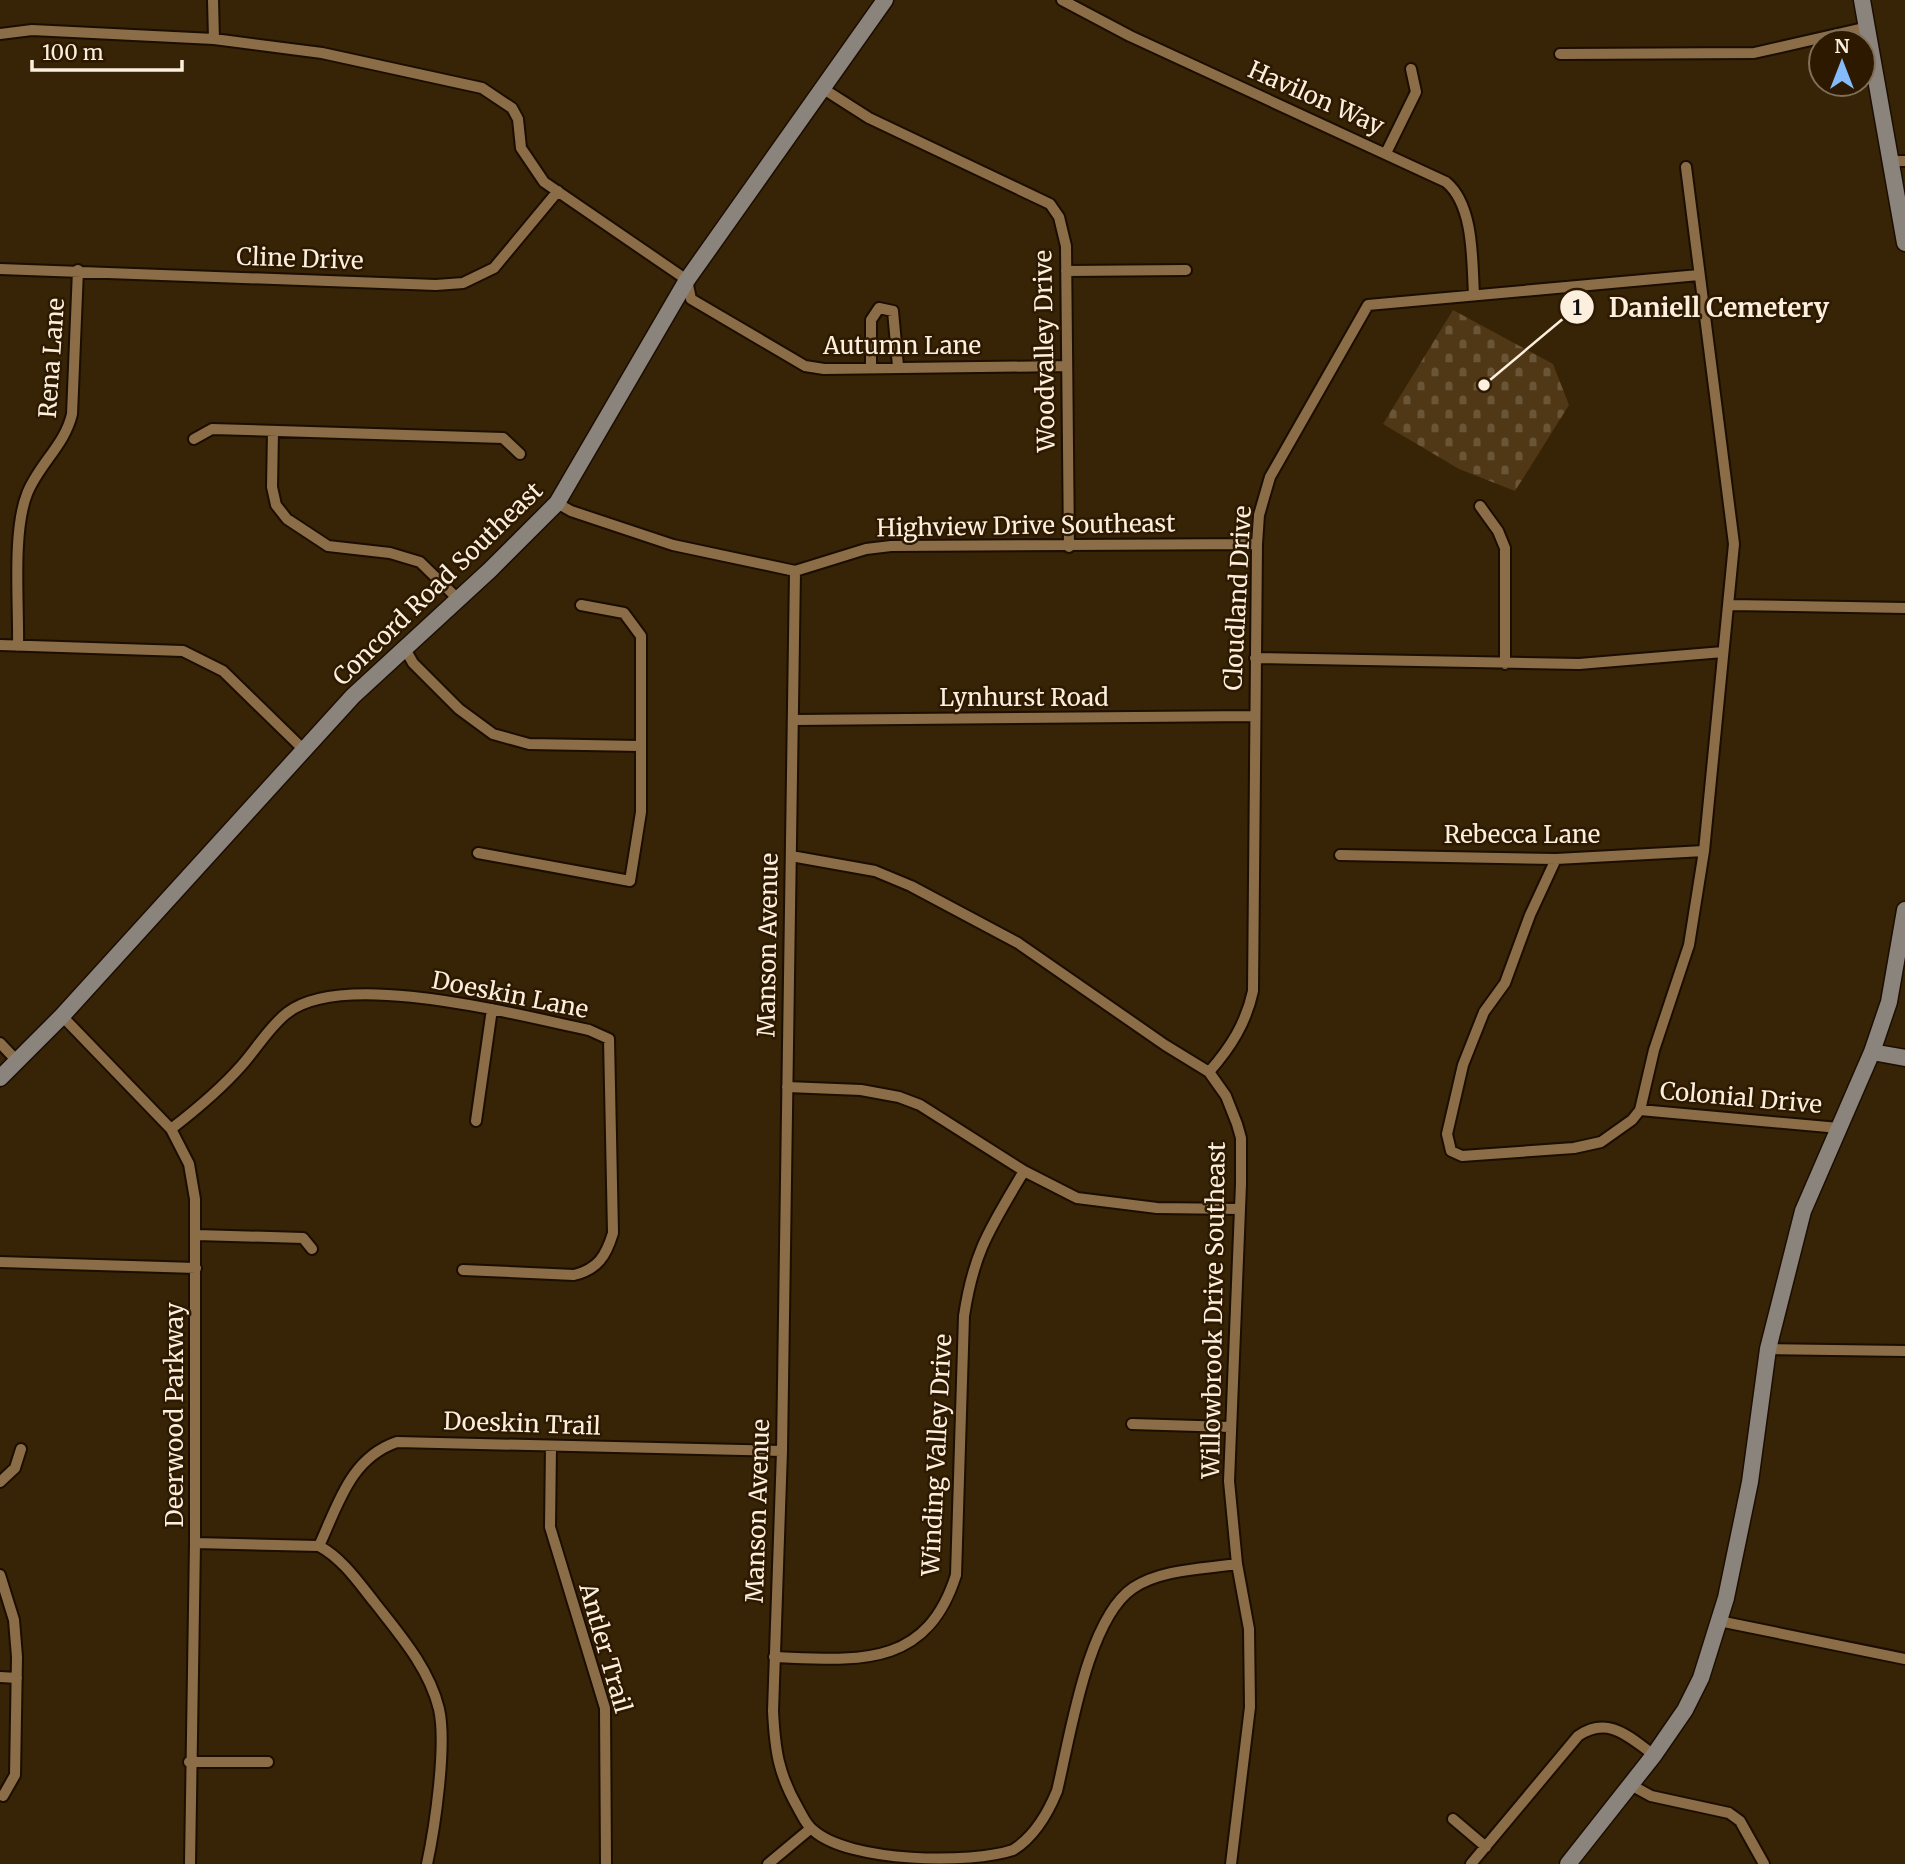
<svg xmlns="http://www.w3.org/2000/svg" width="1905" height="1864" viewBox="0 0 1905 1864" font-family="Merriweather,serif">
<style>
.cemetery{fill:url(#cemetery-stones)}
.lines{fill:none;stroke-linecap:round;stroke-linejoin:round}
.street-casing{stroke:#1b0d00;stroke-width:14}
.secondary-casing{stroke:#1b0d00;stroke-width:19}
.street{stroke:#8b6d47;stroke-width:10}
.secondary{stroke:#8a847c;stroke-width:16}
.labels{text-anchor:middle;stroke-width:5;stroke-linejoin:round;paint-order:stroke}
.street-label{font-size:24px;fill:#fcefde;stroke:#2d1900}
.leader{fill:none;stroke:#fcefde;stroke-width:2.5}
.callout-dot{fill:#fcefde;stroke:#2d1900;stroke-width:2.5}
.mark-label{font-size:21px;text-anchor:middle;font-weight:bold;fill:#111}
.callout-label{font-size:26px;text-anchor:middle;font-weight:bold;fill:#fcefde;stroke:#2d1900;stroke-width:5;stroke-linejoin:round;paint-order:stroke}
</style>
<defs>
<pattern id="cemetery-stones" width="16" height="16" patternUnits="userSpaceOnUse" patternTransform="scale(1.75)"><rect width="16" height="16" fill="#503816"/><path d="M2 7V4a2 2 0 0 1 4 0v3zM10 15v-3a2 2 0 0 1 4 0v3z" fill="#6a5537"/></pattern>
</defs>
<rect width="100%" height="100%" fill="#372305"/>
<path class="cemetery" d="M1453,310l100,54 16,41 -54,86 -56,-22 -76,-45z"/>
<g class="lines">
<defs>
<path id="street" d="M213,0l1,39
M1062,0l68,36 316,146c28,23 26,78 28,113
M0,34l32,-4 182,9 108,14 160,35 30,20 6,11 3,29 23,34 143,98 4,19 114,67 19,3 243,-3
M1560,54l194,-1 114,-26
M822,88l47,30 181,86 9,13 7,29 3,301
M1386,153l30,-61 -5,-23
M1892,161h13
M0,269l436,16 27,-2 31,-15 64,-77
M1066,271l120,-1
M871,366v-46l8,-12 14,3 5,55
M273,431l-1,56 4,18 11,14 41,27 62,7 30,9 38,37
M194,439l18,-10 291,9 17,16
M557,503l14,8 102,34 122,26 71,-22 25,-3 366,-2
M1480,506l18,25 7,17v116
M795,571l-13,880 -9,260c2,39 5,62 25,97 4,7 8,17 15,22 36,33 159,34 200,20 21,-13 35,-37 44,-59 13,-53 30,-172 76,-203 28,-19 71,-19 104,-24
M1729,605l176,3
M0,645l183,6 40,20 80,78
M18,646c1,-42 -6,-114 9,-152 11,-29 38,-49 45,-80l6,-144
M404,647l9,16 46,46 34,25 36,10 111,2
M1255,658l324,6 144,-12
M794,720l460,-4
M478,853l152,28 11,-69v-176l-17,-23 -43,-8
M1340,855l216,4 148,-8
M791,856l84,15 36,15 107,57 147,102 44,27 17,24 11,28 4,14v46l-12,297 8,83 12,65 1,78 -19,157
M1556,859l-26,56 -25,68 -21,29 -21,53 -16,69 4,17 11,5 112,-8 27,-6 31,-22 8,-10 14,-60 35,-105 15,-94 30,-307 -48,-377
M62,1016l109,113 18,35 6,35v344l-5,321
M0,1043l18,19
M1209,1072c22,-25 37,-49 44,-81l4,-447 2,-29 11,-38 98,-172 331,-30
M787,1087l74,3 38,7 21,8 104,66 53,27 80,10 83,1
M1640,1110l199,18
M476,1121l16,-112
M171,1129c26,-20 50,-40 71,-64 15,-17 28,-39 45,-52 56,-45 234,3 302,17l20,9 4,194c-7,23 -15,36 -39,42l-111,-5
M197,1235l106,3 9,11
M0,1262l196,6
M1768,1349l137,2
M1132,1424l98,3
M551,1446l-1,81 55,181 1,156
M0,1482l15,-14 6,-19
M195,1543l124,3c23,12 40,37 56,57 25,32 54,65 64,106 8,36 -4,118 -12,155
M319,1546c19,-41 31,-88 78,-104l385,9
M0,1575l14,45 3,37 -2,118 -12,21
M1719,1621l186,38
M774,1657c82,3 152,13 182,-82l8,-259c10,-66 27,-89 60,-145
M0,1677l17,1
M189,1762h79
M1631,1785l20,11 78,17 11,8 24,43
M1453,1819l33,28
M768,1864l42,-35
M1471,1864l107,-128c30,-21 51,1 76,19"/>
<path id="secondary" d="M1862,0l43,243
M1872,1052l33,6
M0,1078l62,-62 291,-320 137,-126 67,-67 130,-223 198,-280
M1568,1864l86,-109 31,-45 16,-32 25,-80 24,-116 18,-133 35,-138 69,-159 17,-50 16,-92"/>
</defs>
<use href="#street" class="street-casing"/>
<use href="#secondary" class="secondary-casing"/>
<use href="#street" class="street"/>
<use href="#secondary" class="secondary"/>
</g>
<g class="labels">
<g class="street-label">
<text transform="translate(1316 98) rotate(24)" y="8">Havilon Way</text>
<text transform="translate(300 259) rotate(2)" y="8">Cline Drive</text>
<text x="902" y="354">Autumn Lane</text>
<text transform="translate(1045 351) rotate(-91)" y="8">Woodvalley Drive</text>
<text transform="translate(52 358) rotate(-86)" y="8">Rena Lane</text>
<text transform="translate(1026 526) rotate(-1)" y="8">Highview Drive Southeast</text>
<text transform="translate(438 584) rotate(-44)" y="8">Concord Road Southeast</text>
<text transform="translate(1238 598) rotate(-87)" y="8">Cloudland Drive</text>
<text x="1024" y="706">Lynhurst Road</text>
<text x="1522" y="843">Rebecca Lane</text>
<text transform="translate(768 945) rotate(-89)" y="8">Manson Avenue</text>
<text transform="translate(510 995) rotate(11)" y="8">Doeskin Lane</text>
<text transform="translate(1741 1098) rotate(5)" y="8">Colonial Drive</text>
<text transform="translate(1214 1310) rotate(-89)" y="8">Willowbrook Drive Southeast</text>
<text transform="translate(175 1415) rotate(-90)" y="8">Deerwood Parkway</text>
<text transform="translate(522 1424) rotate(2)" y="8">Doeskin Trail</text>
<text transform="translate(937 1455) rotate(-87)" y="8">Winding Valley Drive</text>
<text transform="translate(758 1511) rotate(-88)" y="8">Manson Avenue</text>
<text transform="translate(605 1648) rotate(74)" y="8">Antler Trail</text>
</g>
</g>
<path class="leader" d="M1484 385L1577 307"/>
<g class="callout-dot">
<circle cx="1484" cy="385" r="7"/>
<circle cx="1577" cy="307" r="18"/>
</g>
<g class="mark-label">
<text x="1577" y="315">1</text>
</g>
<g class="callout-label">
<text x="1719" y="317">Daniell Cemetery</text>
</g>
<g transform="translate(1842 63)"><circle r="33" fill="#2d1900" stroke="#806f59" stroke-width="2"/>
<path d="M0-5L12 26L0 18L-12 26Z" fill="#85bbfb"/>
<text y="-10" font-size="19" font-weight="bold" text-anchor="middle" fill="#fcefde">N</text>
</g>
<path d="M32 60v10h150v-10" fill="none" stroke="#fcefde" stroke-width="3.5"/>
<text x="42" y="60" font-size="21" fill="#fcefde" stroke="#2d1900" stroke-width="5" paint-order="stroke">100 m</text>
</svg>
